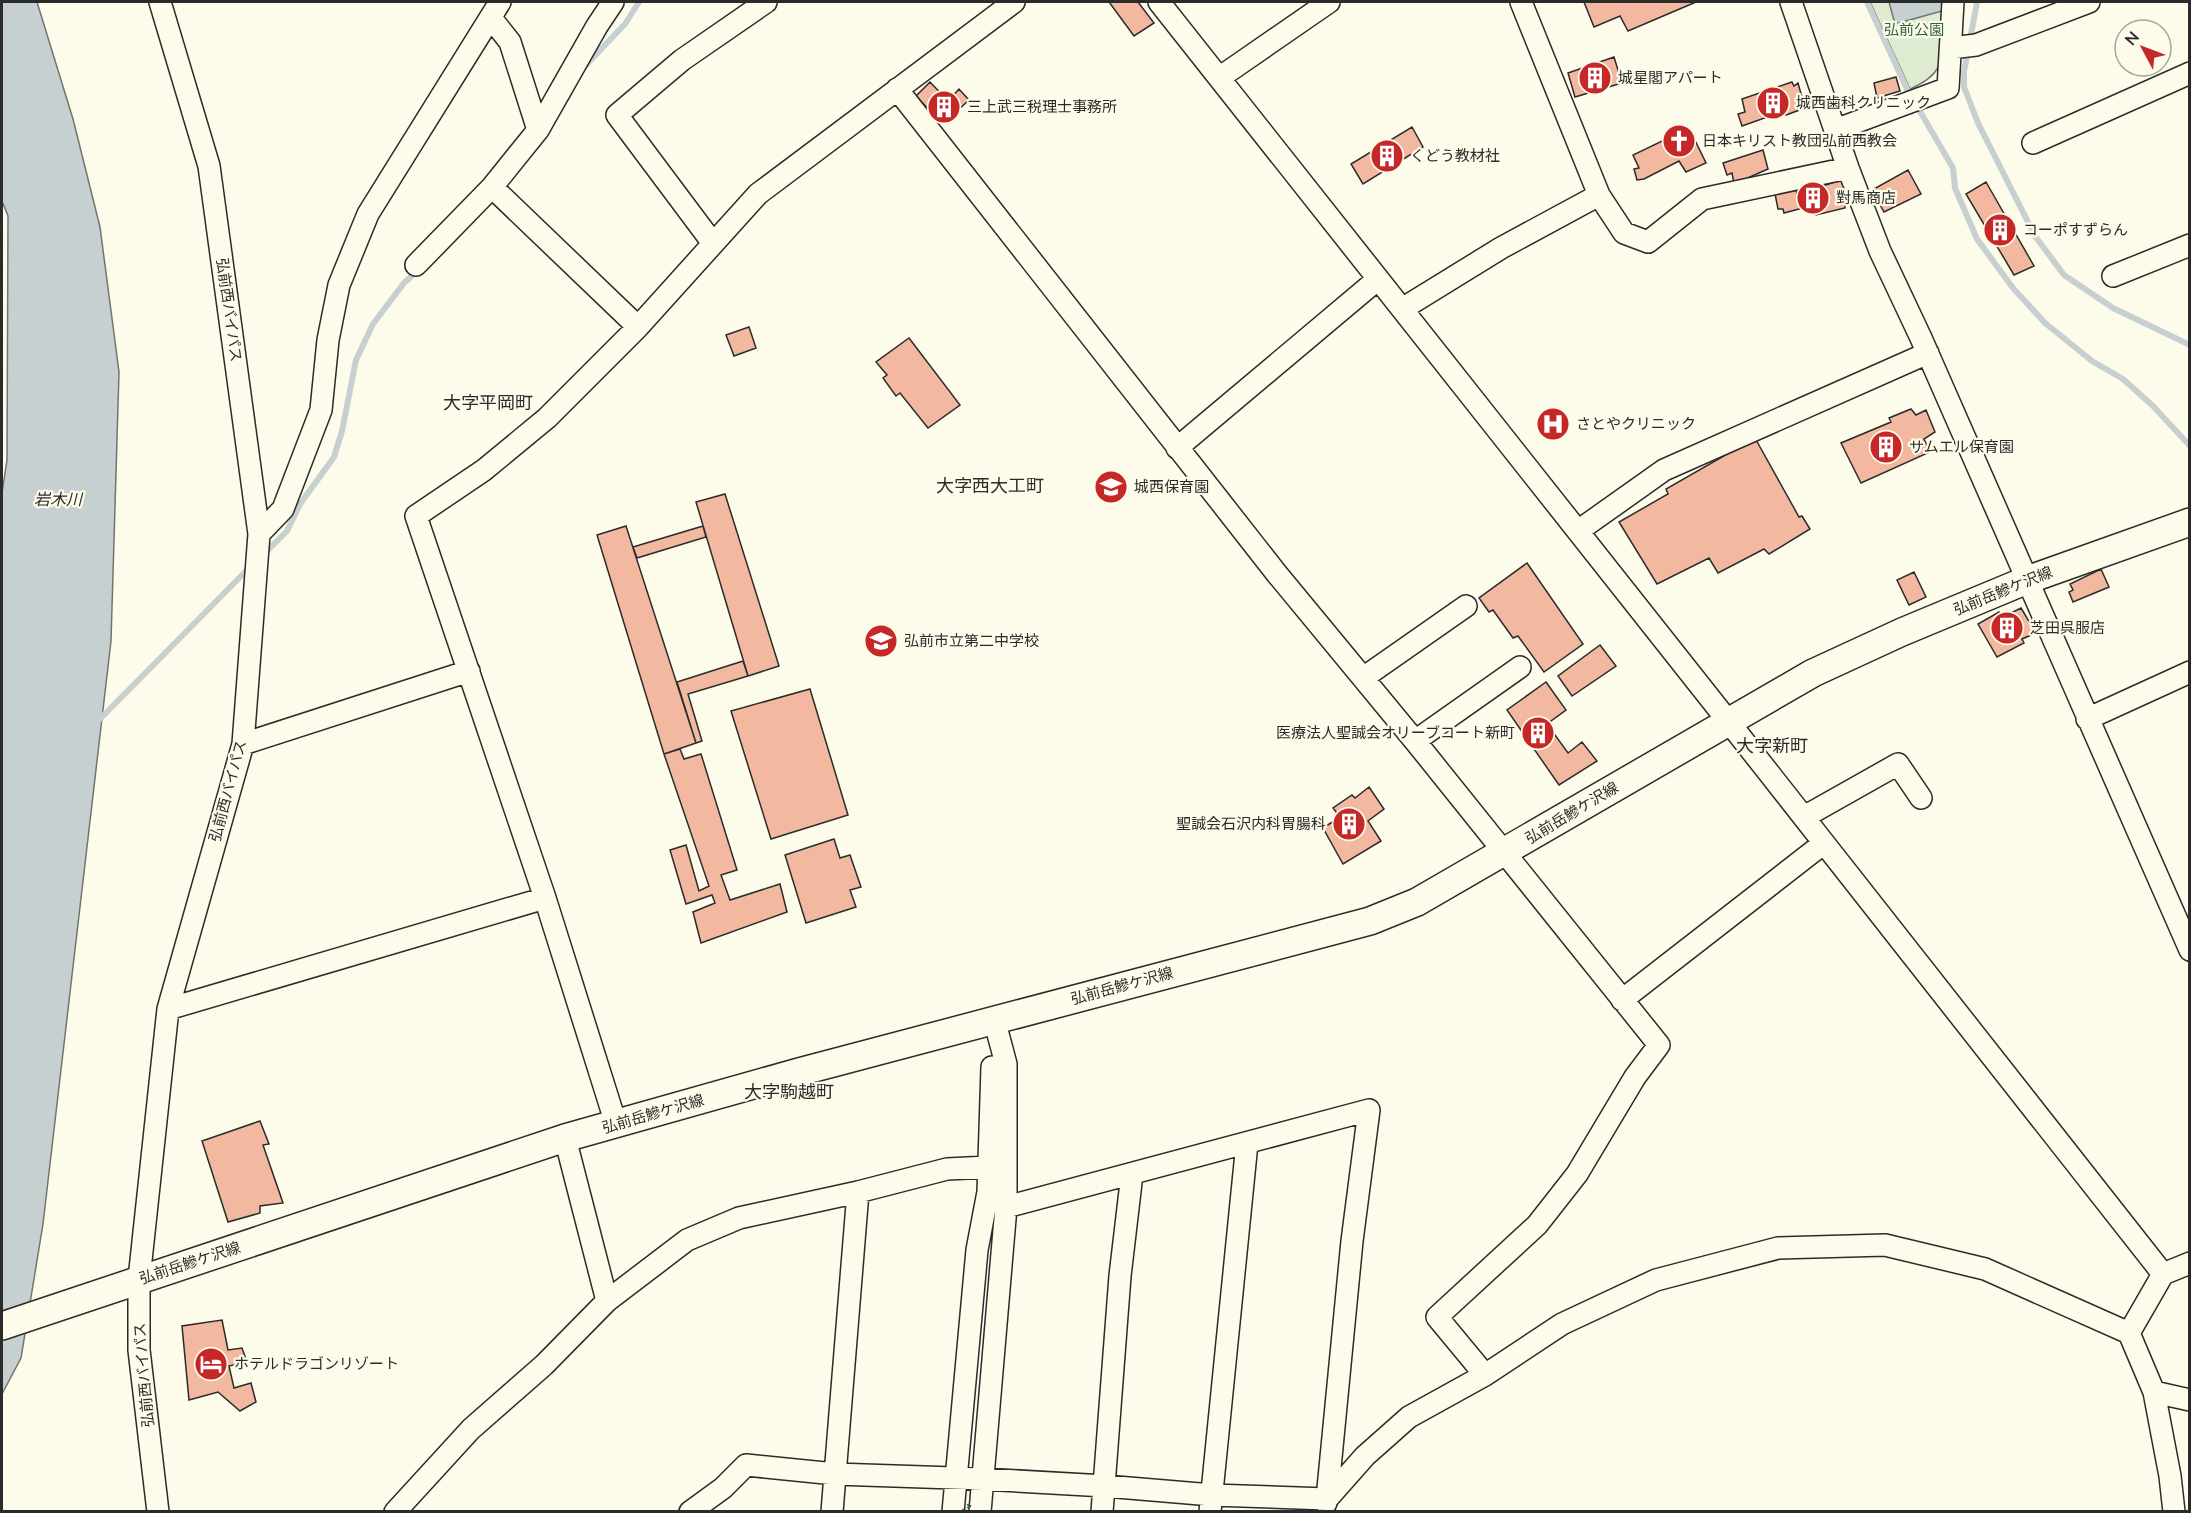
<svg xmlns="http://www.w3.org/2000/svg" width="2191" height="1513" viewBox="0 0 2191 1513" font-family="'Nunito Sans','Noto Sans JP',sans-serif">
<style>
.green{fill:#deebd1;stroke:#74746e;stroke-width:1.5}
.water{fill:#c7d0d0;stroke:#74746e;stroke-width:1.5}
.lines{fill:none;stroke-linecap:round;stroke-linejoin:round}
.stream{stroke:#c7d0d0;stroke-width:6}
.building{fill:#f2b8a0;stroke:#2b2b2b;stroke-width:1.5}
.minor-casing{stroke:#2b2b2b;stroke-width:24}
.major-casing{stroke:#2b2b2b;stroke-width:30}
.minor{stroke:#fdfbea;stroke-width:21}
.major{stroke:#fdfbea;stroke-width:27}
.hedge{stroke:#34623c;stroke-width:4.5;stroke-dasharray:3 4.5;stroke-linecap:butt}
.labels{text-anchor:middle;stroke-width:4.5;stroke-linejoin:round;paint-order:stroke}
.park-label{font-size:15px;fill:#34623c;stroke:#fdfbea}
.poi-label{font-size:15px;fill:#2b2b2b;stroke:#fdfbea;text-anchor:start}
.street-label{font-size:15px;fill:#2b2b2b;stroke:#fdfbea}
.water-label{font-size:16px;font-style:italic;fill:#2b2b2b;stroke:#fdfbea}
.quarter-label{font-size:18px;fill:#2b2b2b;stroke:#fdfbea}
</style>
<rect width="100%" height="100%" fill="#fdfbea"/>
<path class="green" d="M1870,2h72c0,17 3,52 -5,67 -6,10 -17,15 -27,20z"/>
<path class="water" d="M2,2h35l36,117 27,108 19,145 -8,269 -68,583 -22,134 -19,36v-901l5,-33 1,-244 -6,-15z
M1889,2h53v9l-47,13z"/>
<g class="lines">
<path class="stream" d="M1867,2l40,87 46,79 2,20 22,51 36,49 32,35 47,38 31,18 30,27 37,40
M1977,2l-13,70v15l14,36 57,113 29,39 49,33 77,37
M584,67l41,-43 14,-22
M264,554l23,-23 13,-27 34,-47 8,-26 14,-71 17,-36 31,-41 13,-12
M97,722l153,-155"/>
</g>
<path class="building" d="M1109,2h29l16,21 -20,13z
M1584,2h112l-68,29 -8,-15 -26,11z
M1614,57l8,26 -47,14 -7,-24z
M1896,77l4,14 -23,7 -3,-15z
M930,82l18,19 11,-12 10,11 -24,22 -10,-9 -2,1 -17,-18z
M1792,82l2,4 4,-3 7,25 -19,7 -2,-4 -42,15 -4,-12 7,-2 -3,-13z
M1412,127l11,20 -60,37 -12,-20z
M1689,128l17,35 -20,9 -7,-11 -35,18 -7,1 -3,-11 5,-1 -6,-13z
M1763,150l5,19 -34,15 -2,-11 -5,2 -4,-12z
M1908,170l13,24 -37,18 -12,-22z
M1843,179l8,22 -6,1v6l-29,7 -6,-9 -26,7 -1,-4h-5l-4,-20 22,-2 1,8z
M1986,182l48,84 -20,9 -48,-81z
M749,327l7,21 -22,8 -8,-21z
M909,338l51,67 -32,23 -28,-35 -4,3 -13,-18 4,-3 -11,-13z
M1911,409l5,6 10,-5 9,22 -11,7 6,13 -69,31 -20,-40 50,-21 -2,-4z
M1755,438l44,79 3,-1 8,13 -41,25 -5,-5 -46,24 -9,-15 -52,26 -38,-62 49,-28 -2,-5z
M725,494l54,172 -31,10 -52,-174z
M626,526l70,217 -32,11 -67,-219z
M703,526l3,11 -69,21 -4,-11z
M1527,563l56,81 -39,28 -26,-36 -5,2 -20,-28 -4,2 -10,-14z
M2101,569l8,18 -36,15 -4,-10 4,-2 -3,-6z
M1914,572l12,25 -17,8 -12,-25z
M2021,608l15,25 -14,6 2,4 -27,14 -19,-33 21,-12 4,5z
M1600,645l16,21 -44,30 -14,-20z
M743,661l5,15 -60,18 14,47 -6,2 -19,-61z
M1546,682l20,28 -19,14 21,29 14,-11 15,19 -38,24 -52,-75z
M810,689l38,126 -77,24 -40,-128z
M680,749l4,10 17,-5 36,116 -16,5 9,25 50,-16 7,28 -86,31 -8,-31 22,-9 -3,-8 -26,9 -16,-54 16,-5 13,46 10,-5 -45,-132z
M1369,787l15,22 -16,12 13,20 -38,23 -20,-36 17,-11 -7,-9 19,-13 3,3z
M834,839l6,19 10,-3 11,32 -11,3 6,17 -50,16 -21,-68z
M260,1121l9,23 -6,1 20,58 -23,3v7l-32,9 -26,-81z
M222,1320l6,30 14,-2 5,14 -18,4 5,22 17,-5 5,19 -16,9 -22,-19 -29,8 -7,-74z"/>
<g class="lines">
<defs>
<path id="minor" d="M1159,2l569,719 435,553
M1521,2l78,193 25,38 24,9 54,-43 146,-31
M1791,2l57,166 32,83 41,87 269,612
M491,18l19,24 28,88
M1951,48l25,-3 113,-43
M1219,78l110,-76
M897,89l380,485 138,167 244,304 -24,32 -58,97 -40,51 -100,92 48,58
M1835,130l113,-42 5,-86
M2033,143l157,-70
M492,187l146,140
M712,242l-95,-127 65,-55 84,-58
M416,265l76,-78 46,-57 59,-104 16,-24
M2113,276l77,-31
M1402,309l99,-61 98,-53
M1177,448l201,-169
M1578,531l86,-61 264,-117
M259,534l24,-25 38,-99 7,-70 11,-55 29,-71 132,-212
M1363,678l103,-72
M2087,719l103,-47
M1415,741l105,-74
M243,744l226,-73
M1804,817l94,-53 23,34
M1622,1000l202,-157
M168,1009l377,-111
M616,1124l-71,-226 -129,-382 68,-46 63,-52 91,-91 120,-133 256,-192
M565,1138l42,163
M2129,1333l34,-59 27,-11
M2154,1392l36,8
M1326,1503l1,-4 38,-43 44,-39 76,-42 77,-51 94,-44 122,-32 107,-3 100,24 144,64 25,59 16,84 4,36
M158,1512l-19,-162v-71l29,-270 75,-265 16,-210 -50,-368 -49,-164
M395,1512l76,-83 73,-64 63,-64 80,-61 52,-22 119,-26 89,-23 41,-2
M690,1512l33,-24 23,-23 89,9 148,5 122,7 107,9 115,4 25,-258 17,-131 -363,97
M832,1512l26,-320
M953,1512l24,-262 11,-58 4,-125
M980,1512l26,-305v-143l-12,-45
M1102,1512l18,-236 12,-102
M1210,1512l37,-369"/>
<path id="major" d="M2,1326l563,-188 234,-66 571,-151 47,-19 396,-229 89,-41 125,-52 163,-58"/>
</defs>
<use href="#minor" class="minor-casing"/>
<use href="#major" class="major-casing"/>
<use href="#minor" class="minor"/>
<use href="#major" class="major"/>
<path class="hedge" d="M964,1512l1,-4 3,-2 5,3"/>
</g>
<defs>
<symbol id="building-disc" viewBox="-11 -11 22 22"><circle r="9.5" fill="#c62828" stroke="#fdfbea"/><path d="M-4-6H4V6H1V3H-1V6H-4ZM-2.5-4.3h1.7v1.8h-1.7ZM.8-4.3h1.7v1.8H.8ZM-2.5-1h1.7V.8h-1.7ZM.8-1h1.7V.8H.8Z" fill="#fff"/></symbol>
<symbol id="church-disc" viewBox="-11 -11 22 22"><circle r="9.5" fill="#c62828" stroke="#fdfbea"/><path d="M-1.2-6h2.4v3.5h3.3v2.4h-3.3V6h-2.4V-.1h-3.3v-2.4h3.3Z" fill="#fff"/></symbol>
<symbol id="hospital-disc" viewBox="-11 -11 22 22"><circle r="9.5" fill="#c62828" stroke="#fdfbea"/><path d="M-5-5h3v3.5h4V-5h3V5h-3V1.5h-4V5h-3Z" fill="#fff"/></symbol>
<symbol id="school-disc" viewBox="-11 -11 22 22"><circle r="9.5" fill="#c62828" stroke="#fdfbea"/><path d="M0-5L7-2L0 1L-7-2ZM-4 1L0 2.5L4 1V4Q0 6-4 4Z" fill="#fff"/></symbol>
<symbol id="hotel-disc" viewBox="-11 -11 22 22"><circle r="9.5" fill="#c62828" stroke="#fdfbea"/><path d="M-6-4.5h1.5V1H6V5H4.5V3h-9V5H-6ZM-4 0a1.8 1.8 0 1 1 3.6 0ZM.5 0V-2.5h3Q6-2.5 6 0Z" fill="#fff"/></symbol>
</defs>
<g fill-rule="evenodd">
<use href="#building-disc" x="1576" y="59" width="38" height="38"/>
<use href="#building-disc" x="1754" y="84" width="38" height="38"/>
<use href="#building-disc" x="925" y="88" width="38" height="38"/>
<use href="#church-disc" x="1660" y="122" width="38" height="38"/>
<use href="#building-disc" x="1368" y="137" width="38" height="38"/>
<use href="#building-disc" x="1794" y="179" width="38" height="38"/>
<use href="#building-disc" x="1981" y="211" width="38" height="38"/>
<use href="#hospital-disc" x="1534" y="405" width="38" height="38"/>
<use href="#building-disc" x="1867" y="428" width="38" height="38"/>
<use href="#school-disc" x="1092" y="468" width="38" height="38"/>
<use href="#building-disc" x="1988" y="609" width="38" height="38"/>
<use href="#school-disc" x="862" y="622" width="38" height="38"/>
<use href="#building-disc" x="1519" y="714" width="38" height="38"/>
<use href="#building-disc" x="1330" y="805" width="38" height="38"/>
<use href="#hotel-disc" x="192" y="1345" width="38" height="38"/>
</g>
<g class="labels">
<g class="park-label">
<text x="1914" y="35">弘前公園</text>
</g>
<g class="poi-label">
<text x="1618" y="83">城星閣アパート</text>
<text x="1796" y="108">城西歯科クリニック</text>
<text x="967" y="112">三上武三税理士事務所</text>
<text x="1702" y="146">日本キリスト教団弘前西教会</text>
<text x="1410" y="161">くどう教材社</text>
<text x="1836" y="203">對馬商店</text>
<text x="2023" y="235">コーポすずらん</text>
<text x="1576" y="429">さとやクリニック</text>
<text x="1909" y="452">サムエル保育園</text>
<text x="1134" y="492">城西保育園</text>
<text x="2030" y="633">芝田呉服店</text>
<text x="904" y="646">弘前市立第二中学校</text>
<text x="1515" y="738" text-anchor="end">医療法人聖誠会オリーブコート新町</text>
<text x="1326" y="829" text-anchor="end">聖誠会石沢内科胃腸科</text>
<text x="234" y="1369">ホテルドラゴンリゾート</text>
</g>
<g class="street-label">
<text transform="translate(229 310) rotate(82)" y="5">弘前西バイパス</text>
<text transform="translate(2003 591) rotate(-22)" y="5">弘前岳鰺ケ沢線</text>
<text transform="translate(228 791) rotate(-75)" y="5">弘前西バイパス</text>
<text transform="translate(1572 813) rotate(-31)" y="5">弘前岳鰺ケ沢線</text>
<text transform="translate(1122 986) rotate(-15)" y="5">弘前岳鰺ケ沢線</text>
<text transform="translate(653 1114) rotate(-16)" y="5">弘前岳鰺ケ沢線</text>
<text transform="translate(190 1263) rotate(-18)" y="5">弘前岳鰺ケ沢線</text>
<text transform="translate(144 1375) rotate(-95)" y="5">弘前西バイパス</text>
</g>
<g class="water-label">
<text x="58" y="505">岩木川</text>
</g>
<g class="quarter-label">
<text x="488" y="409">大字平岡町</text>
<text x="990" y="492">大字西大工町</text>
<text x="1772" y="752">大字新町</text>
<text x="789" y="1098">大字駒越町</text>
</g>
</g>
<rect width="2191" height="1513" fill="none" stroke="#2b2b2b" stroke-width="6"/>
<g transform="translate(2143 48) rotate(311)"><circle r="28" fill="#fdfbea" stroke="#a9a89e" stroke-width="1.5"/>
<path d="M0-4.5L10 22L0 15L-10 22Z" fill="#c62828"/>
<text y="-9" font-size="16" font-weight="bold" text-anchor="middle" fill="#2b2b2b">N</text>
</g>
</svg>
